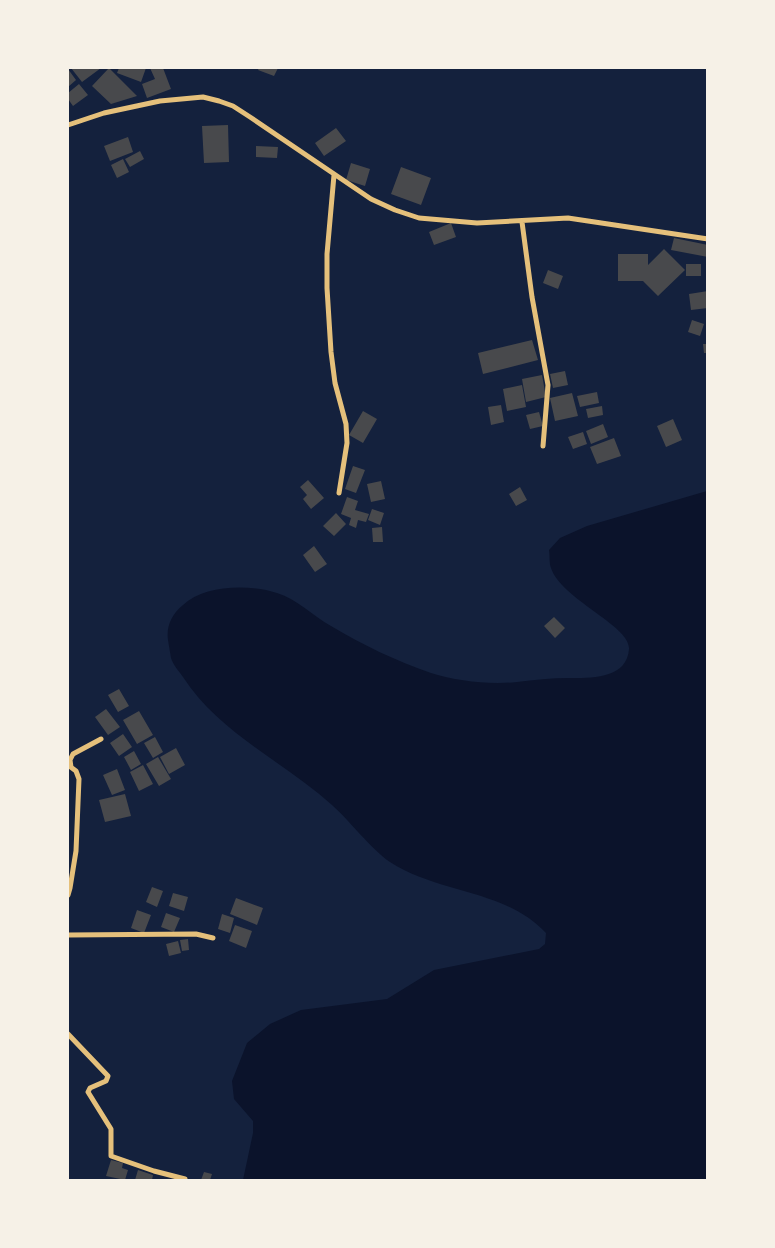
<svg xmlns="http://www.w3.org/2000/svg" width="775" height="1248" viewBox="0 0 775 1248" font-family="Cabin,sans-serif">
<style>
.water{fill:#0b132b}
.building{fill:#48494c}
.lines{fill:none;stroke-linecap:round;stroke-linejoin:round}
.minor{stroke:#e5c07b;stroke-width:5}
</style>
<rect width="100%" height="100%" fill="#14213d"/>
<path class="water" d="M707,491v689h-464l10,-47v-12l-19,-22 -2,-18 15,-38 23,-19 31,-14 86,-11 47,-29 105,-21 6,-5 1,-11c-41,-44 -107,-39 -156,-71 -19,-13 -40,-41 -58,-57 -49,-44 -113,-72 -149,-128 -4,-6 -10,-12 -12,-19 -1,-6 -2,-12 -3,-18 -2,-14 4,-26 15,-35 21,-20 66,-21 94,-12 20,6 36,23 54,33 32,19 65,35 100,47 26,8 58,12 86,9 17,-2 34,-4 52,-4 22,0 58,1 60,-29 2,-23 -68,-50 -78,-81 -2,-5 -1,-12 -2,-18l11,-12 27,-12z"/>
<path class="building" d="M71,68h30l-19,14z
M109,68l28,28 -26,8 -19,-18z
M119,68h27l-5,14 -24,-9z
M150,68h13l8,21 -24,9 -5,-14 13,-5z
M259,68h19l-4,8 -16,-6z
M68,69l8,11 -8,7z
M79,84l9,11 -15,11 -5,-7v-6z
M228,125l1,37 -25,1 -2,-37z
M336,128l10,13 -22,15 -9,-13z
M128,137l5,15 -23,9 -6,-15z
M256,146l22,1 -1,11 -21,-1z
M140,151l4,8 -14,8 -5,-8z
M123,159l6,13 -12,6 -6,-13z
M351,163l19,6 -5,17 -19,-6z
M401,167l30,11 -10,27 -30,-11z
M451,223l5,14 -22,8 -5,-13z
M674,238l34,7v12l-37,-7z
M664,249l21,21 -27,26 -15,-15h-25v-27h30v11z
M686,264h15v12h-15z
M548,270l15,6 -5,13 -15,-6z
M708,291v17l-17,2 -2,-16z
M692,320l12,4 -4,12 -12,-4z
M532,340l6,20 -55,14 -5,-21z
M703,344h5v9h-4z
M565,371l3,14 -15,3 -3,-14z
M542,375l4,22 -20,5 -4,-23z
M522,385l4,22 -19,4 -4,-22z
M597,392l2,11 -19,4 -3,-11z
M572,393l6,23 -23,5 -5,-23z
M501,405l3,17 -13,3 -3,-18z
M602,406l1,9 -15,3 -2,-9z
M363,411l14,8 -14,24 -14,-8z
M539,412l4,14 -13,3 -4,-14z
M673,419l9,21 -16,7 -9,-21z
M603,424l5,13 -17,7 -5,-13z
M583,432l4,12 -14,5 -5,-12z
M614,438l7,18 -24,8 -7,-17z
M353,466l12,4 -9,23 -11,-4z
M308,480l16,18 -13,11 -8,-10 4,-4 -7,-8z
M381,481l4,18 -14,3 -4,-18z
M520,487l7,13 -11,6 -7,-12z
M347,497l11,4 -3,9 14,4 -3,8 -8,-2 -2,8 -7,-3 2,-7 -10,-4z
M372,509l12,4 -4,12 -12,-5z
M336,513l10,11 -12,12 -11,-10z
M382,527l1,15h-10l-1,-14z
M314,546l13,18 -12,8 -12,-17z
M554,617l11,11 -10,10 -11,-12z
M119,689l10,17 -11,6 -10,-17z
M106,709l14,18 -12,8 -13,-18z
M139,711l14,24 -16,9 -14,-24z
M123,734l9,13 -13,9 -9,-13z
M155,737l8,15 -10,6 -9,-15z
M176,748l9,17 -16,9 -9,-17z
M134,751l7,13 -10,6 -7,-13z
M158,757l13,22 -12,7 -13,-22z
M143,765l10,19 -14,7 -9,-19z
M117,769l8,21 -13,5 -9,-20z
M125,794l6,22 -26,6 -6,-22z
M152,887l11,4 -6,16 -11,-5z
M173,893l15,4 -4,14 -15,-5z
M236,898l27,10 -6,17 -27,-11z
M137,910l14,5 -7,18 -13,-5z
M166,913l14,5 -6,14 -13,-5z
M222,914l12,4 -4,15 -12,-4z
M235,925l17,6 -6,17 -17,-7z
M188,939l1,11 -7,1 -2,-11z
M178,941l3,12 -12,3 -3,-12z
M111,1160l12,3 -1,5 6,2 -3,10 -19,-4z
M138,1170l15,5 -1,5h-17z
M204,1172l8,2 -2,6h-9z"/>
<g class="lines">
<path class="minor" d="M68,125l36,-12 56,-12 43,-4 16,4 14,5 17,11 121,82 24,11 24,8 58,5 91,-5 140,21
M334,175l-7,79v34l4,64 4,31 11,41 1,19 -8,50
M522,222l10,75 16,88 -5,61
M68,765l8,6 3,8 -3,72 -6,37 -2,7
M71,767l-1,-7 3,-6 28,-15
M68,935l128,-1 17,4
M68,1034l40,42 -2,5 -16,7 -2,4 23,37v27l43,15 31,8"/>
</g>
<rect width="775" height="1248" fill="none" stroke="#f6f1e7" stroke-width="138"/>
</svg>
